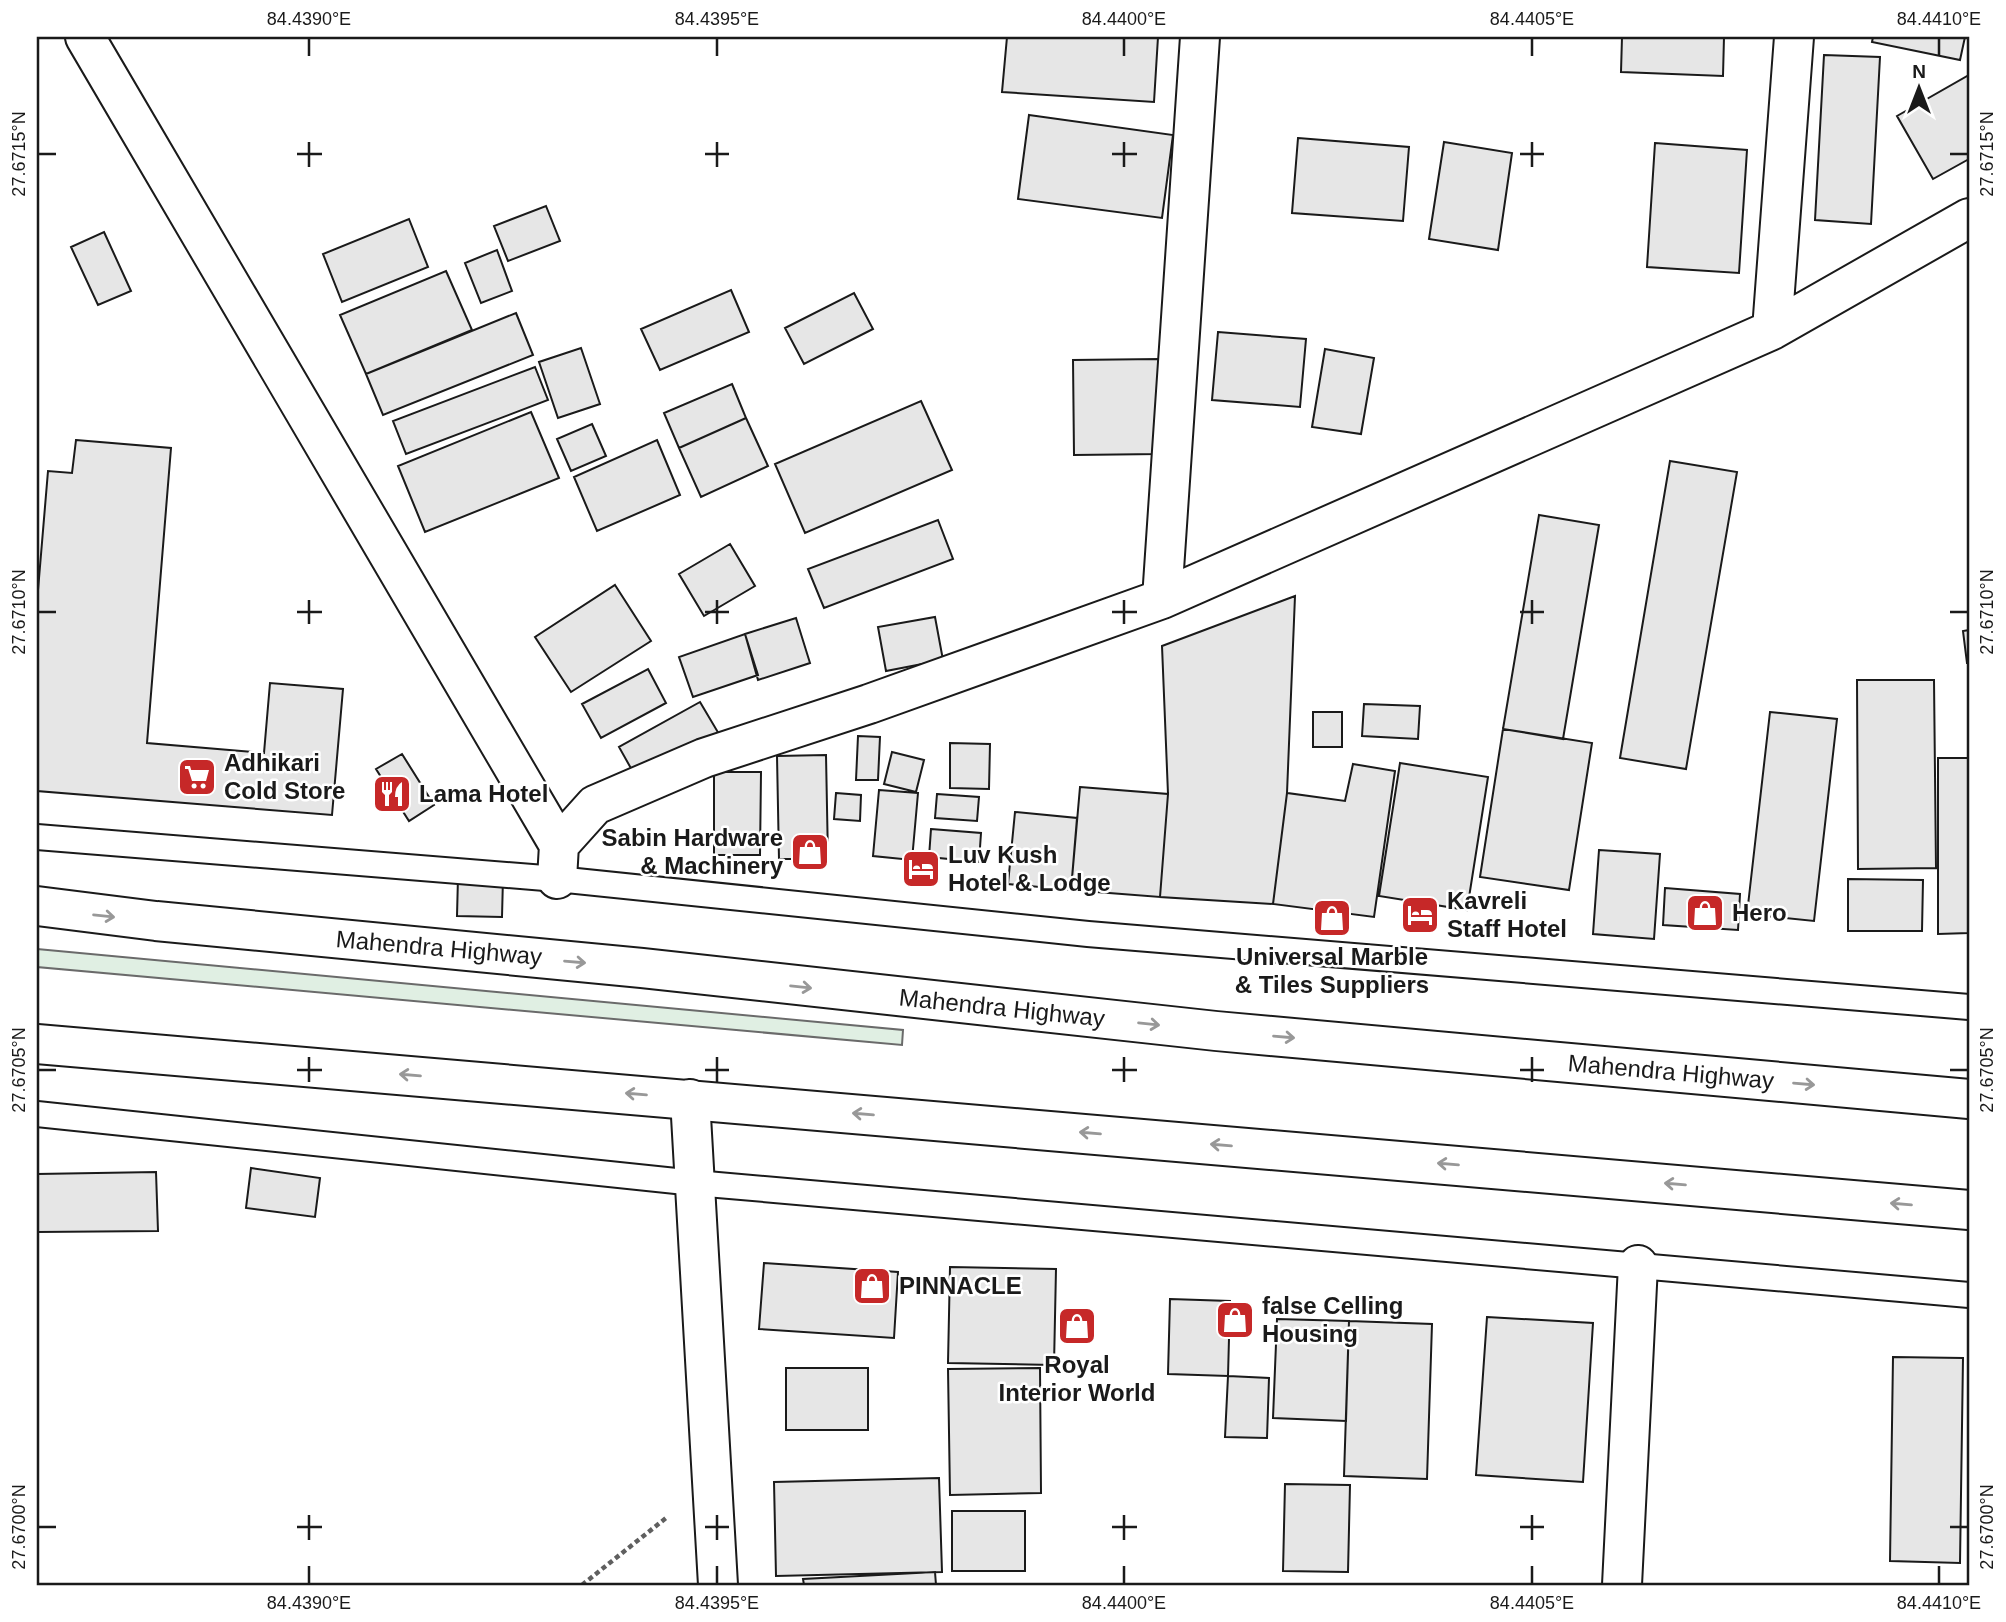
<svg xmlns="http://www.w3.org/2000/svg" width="2006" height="1622" viewBox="0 0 2006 1622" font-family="Helvetica,sans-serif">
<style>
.green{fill:#e0efe3;stroke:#6a6a6a;stroke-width:2}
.building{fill:#e6e6e6;stroke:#1a1a1a;stroke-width:2}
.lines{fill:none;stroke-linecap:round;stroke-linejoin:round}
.service-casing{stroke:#1a1a1a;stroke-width:28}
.minor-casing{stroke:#1a1a1a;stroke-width:42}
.trunk-casing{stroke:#1a1a1a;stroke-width:42}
.path{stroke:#5f5f5f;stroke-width:4.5;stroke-dasharray:5 3.5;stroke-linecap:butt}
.service{stroke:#fff;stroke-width:24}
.minor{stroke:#fff;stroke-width:38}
.trunk{stroke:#fff;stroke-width:38}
.oneway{stroke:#989898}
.ticks{fill:none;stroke:#1a1a1a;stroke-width:2.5}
.labels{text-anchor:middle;stroke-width:5;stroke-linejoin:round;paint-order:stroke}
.poi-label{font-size:24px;font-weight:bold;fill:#1a1a1a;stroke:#fff;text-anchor:start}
.street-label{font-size:24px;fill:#1a1a1a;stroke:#fff}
.neatline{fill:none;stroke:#1a1a1a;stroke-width:2.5}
.ticks-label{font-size:18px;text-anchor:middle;fill:#1a1a1a}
</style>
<rect width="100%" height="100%" fill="#fff"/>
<path class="green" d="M37,949l866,81 -1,15 -865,-78z"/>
<path class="building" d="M1007,37h151l-4,65 -152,-10z
M1622,37h102l-1,39 -102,-4z
M1873,37h92l-5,23 -88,-18z
M1824,55l56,2 -9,167 -56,-4z
M1969,75v84l-36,20 -36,-63z
M1029,115l144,20 -11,83 -144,-19z
M1298,138l111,9 -6,74 -111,-8z
M1444,142l68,11 -14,97 -69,-11z
M1655,143l92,7 -8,123 -92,-6z
M546,206l14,35 -52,20 -14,-35z
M409,219l19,48 -86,35 -19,-48z
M104,232l27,59 -33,14 -27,-58z
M497,250l15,41 -31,12 -16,-40z
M446,271l26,59 -106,44 -26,-59z
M731,290l18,42 -89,38 -19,-41z
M854,293l19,36 -69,35 -19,-36z
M516,313l17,42 -150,60 -17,-41z
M1218,332l88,7 -6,68 -88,-7z
M581,348l19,56 -42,14 -19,-56z
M1325,349l49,9 -13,76 -49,-7z
M1159,359v95l-85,1 -1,-95z
M535,367l13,33 -142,54 -13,-33z
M732,384l14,34 -67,30 -15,-35z
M921,401l31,69 -147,63 -30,-69z
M531,412l28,66 -134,54 -27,-66z
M746,418l22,48 -67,31 -22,-49z
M592,424l14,32 -35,15 -14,-32z
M76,440l95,8 -24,295 117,10 6,-70 73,6 -11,126 -295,-24v-189l11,-131 24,2z
M657,440l23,55 -83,36 -23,-54z
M1670,461l67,11 -51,297 -66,-11z
M1539,515l60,10 -36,214 -60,-10z
M938,520l15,39 -129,49 -16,-39z
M730,544l25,42 -51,30 -25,-42z
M615,585l36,56 -80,51 -36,-55z
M1295,596l-8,197 -14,111 -113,-7 8,-103 -6,-148z
M935,617l8,43 -57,11 -8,-44z
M796,618l14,45 -52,17 -13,-46z
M1969,630v33h-2l-4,-32z
M745,634l13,41 -65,22 -14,-40z
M648,669l18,34 -65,35 -19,-34z
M1857,680h77l2,188 -78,1z
M700,702l19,32 -82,45 -18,-32z
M1364,704l56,2 -2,33 -56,-3z
M1313,712h29v35h-29z
M1770,712l67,7 -23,202 -67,-7z
M1503,729l89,14 -23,147 -89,-13z
M858,736l22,1 -2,43h-22z
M950,743l40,1 -1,45 -39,-1z
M892,752l32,8 -8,32 -32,-8z
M402,754l32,51 -25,16 -33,-52z
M826,755l2,104h-49l-2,-103z
M1938,758h31v175l-31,1z
M1400,763l88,14 -21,133 -88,-14z
M1353,764l42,7 -21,146 -101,-13 14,-111 58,8z
M714,772h47l-1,83h-46z
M1080,787l88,7 -8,103 -89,-7z
M879,790l39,3 -6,67 -39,-4z
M836,793l25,2 -1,26 -26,-2z
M937,794l42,3 -2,24 -42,-3z
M1015,812l62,6 -6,72 -63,-6z
M931,829l50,4 -2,29 -50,-5z
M1599,850l61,4 -6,85 -61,-5z
M458,877l45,1 -1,39 -45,-1z
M1848,879l75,1 -1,51h-74z
M1665,888l75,6 -2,36 -75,-5z
M251,1168l69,10 -5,39 -69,-9z
M156,1172l2,59 -121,1v-58z
M764,1263l134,9 -4,66 -135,-9z
M950,1267l106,2 -2,96 -106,-2z
M1170,1299l60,2 -2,75 -60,-2z
M1487,1317l106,6 -10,159 -107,-7z
M1277,1319l72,2 -3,100 -73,-3z
M1349,1321l83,3 -5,155 -83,-3z
M1893,1357l70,1 -3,205 -70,-2z
M786,1368h82v62h-82z
M1040,1368l1,125 -91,2 -2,-126z
M1228,1376l41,2 -2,60 -42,-1z
M939,1478l3,94 -166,4 -2,-94z
M1285,1484l65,1 -2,87 -65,-1z
M952,1511h73v60h-73z
M935,1572l1,13h-132l-1,-6z"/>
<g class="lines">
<defs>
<path id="service" d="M37,837l520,42 531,55 881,73
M37,1114l658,69 1274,112"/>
<path id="minor" d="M85,37l474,808 -2,34
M1772,330l22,-293
M1162,599l38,-562
M559,845l36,-40 109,-47 165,-54 293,-105 610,-269 197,-112
M690,1099l28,486
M1622,1585l16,-320"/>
<path id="trunk" d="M37,906l119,15 486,47 574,63 753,68
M37,1044l1932,166"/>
</defs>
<use href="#service" class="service-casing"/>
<use href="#minor" class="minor-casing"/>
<use href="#trunk" class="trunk-casing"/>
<path class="path" d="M582,1585l84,-67"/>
<use href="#service" class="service"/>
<use href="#minor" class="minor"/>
<use href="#trunk" class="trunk"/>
</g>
<defs><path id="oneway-shaft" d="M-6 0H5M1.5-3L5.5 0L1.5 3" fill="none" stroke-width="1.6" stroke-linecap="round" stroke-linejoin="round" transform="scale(1.75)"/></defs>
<g class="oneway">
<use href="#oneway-shaft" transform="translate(104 916) rotate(6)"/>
<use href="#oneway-shaft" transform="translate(575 962) rotate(5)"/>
<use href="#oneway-shaft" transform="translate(801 987) rotate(6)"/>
<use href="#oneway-shaft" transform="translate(1149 1024) rotate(6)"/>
<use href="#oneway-shaft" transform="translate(1284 1037) rotate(5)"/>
<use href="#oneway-shaft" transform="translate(410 1075) rotate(-175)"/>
<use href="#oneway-shaft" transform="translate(1804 1084) rotate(5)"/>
<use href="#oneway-shaft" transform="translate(636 1094) rotate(-175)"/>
<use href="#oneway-shaft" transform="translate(863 1114) rotate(-175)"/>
<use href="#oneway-shaft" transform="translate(1090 1133) rotate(-175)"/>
<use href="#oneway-shaft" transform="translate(1221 1145) rotate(-175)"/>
<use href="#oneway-shaft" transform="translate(1448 1164) rotate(-175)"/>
<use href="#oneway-shaft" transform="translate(1675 1184) rotate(-175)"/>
<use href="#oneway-shaft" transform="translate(1901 1204) rotate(-175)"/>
</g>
<path class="ticks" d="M309,38v18M717,38v18M1124,38v18M1532,38v18M1939,38v18M309,142v25M717,142v25M1124,142v25M1532,142v25M38,154h18M297,154h25M705,154h24M1112,154h25M1520,154h24M1950,154h18M309,600v24M717,600v24M1124,600v24M1532,600v24M38,612h18M297,612h25M705,612h24M1112,612h25M1520,612h24M1950,612h18M309,1057v25M717,1057v25M1124,1057v25M1532,1057v25M38,1070h18M297,1070h25M705,1070h24M1112,1070h25M1520,1070h24M1950,1070h18M309,1515v25M717,1515v25M1124,1515v25M1532,1515v25M38,1527h18M297,1527h25M705,1527h24M1112,1527h25M1520,1527h24M1950,1527h18M309,1566v18M717,1566v18M1124,1566v18M1532,1566v18M1939,1566v18"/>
<defs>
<symbol id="supermarket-square" viewBox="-11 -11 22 22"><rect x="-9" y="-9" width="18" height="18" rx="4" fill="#c62828" stroke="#fff"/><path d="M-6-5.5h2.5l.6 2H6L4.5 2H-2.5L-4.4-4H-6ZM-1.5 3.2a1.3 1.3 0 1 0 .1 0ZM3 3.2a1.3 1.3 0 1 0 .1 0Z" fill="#fff"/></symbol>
<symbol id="restaurant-square" viewBox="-11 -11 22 22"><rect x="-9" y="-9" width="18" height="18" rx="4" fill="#c62828" stroke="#fff"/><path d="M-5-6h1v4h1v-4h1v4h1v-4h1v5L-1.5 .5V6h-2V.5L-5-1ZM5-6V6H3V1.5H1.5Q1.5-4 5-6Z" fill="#fff"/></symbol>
<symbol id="shop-square" viewBox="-11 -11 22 22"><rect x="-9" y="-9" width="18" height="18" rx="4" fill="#c62828" stroke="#fff"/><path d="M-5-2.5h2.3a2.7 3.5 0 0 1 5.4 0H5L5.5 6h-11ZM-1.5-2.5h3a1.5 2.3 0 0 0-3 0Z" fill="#fff"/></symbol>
<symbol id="hotel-square" viewBox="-11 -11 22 22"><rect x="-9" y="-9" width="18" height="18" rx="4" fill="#c62828" stroke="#fff"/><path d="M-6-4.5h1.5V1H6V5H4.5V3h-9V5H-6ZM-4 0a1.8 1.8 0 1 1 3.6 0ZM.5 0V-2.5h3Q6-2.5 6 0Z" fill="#fff"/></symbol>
</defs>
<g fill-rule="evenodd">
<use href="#supermarket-square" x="175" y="755" width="44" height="44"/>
<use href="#restaurant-square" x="370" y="772" width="44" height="44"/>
<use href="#shop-square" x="788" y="830" width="44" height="44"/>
<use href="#hotel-square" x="899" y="847" width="44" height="44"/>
<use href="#shop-square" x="1683" y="891" width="44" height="44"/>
<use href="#hotel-square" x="1398" y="893" width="44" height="44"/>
<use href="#shop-square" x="1310" y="896" width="44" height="44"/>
<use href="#shop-square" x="850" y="1264" width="44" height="44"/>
<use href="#shop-square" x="1213" y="1298" width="44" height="44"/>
<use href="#shop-square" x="1055" y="1304" width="44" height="44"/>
</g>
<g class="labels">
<g class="poi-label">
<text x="224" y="771">Adhikari<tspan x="224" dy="28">Cold Store</tspan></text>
<text x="419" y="802">Lama Hotel</text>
<text x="783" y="846" text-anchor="end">Sabin Hardware<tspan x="783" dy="28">&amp; Machinery</tspan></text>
<text x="948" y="863">Luv Kush<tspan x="948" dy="28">Hotel &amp; Lodge</tspan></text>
<text x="1447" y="909">Kavreli<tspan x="1447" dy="28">Staff Hotel</tspan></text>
<text x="1732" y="921">Hero</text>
<text x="1332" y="965" text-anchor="middle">Universal Marble<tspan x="1332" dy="28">&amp; Tiles Suppliers</tspan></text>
<text x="899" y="1294">PINNACLE</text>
<text x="1262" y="1314">false Celling<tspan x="1262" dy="28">Housing</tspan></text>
<text x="1077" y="1373" text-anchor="middle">Royal<tspan x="1077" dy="28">Interior World</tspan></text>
</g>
<g class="street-label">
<text transform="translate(439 948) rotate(5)" y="8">Mahendra Highway</text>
<text transform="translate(1002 1008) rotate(6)" y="8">Mahendra Highway</text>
<text transform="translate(1671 1072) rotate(5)" y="8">Mahendra Highway</text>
</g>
</g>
<rect width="2006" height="1622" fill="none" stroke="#ffffff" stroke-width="77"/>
<g transform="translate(1919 88)" stroke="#ffffff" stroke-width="5" paint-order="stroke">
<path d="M0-5L12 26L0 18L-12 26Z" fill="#1a1a1a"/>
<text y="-10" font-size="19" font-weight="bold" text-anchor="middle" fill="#1a1a1a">N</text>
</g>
<rect x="38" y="38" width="1930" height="1546" class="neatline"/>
<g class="ticks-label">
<text x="309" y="25">84.4390°E</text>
<text x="717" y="25">84.4395°E</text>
<text x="1124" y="25">84.4400°E</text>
<text x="1532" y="25">84.4405°E</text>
<text x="1939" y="25">84.4410°E</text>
<text transform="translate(19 154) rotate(-90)" y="6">27.6715°N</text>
<text transform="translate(1987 154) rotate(-90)" y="6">27.6715°N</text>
<text transform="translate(19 612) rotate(-90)" y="6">27.6710°N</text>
<text transform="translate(1987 612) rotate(-90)" y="6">27.6710°N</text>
<text transform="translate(19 1070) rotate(-90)" y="6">27.6705°N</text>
<text transform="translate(1987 1070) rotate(-90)" y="6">27.6705°N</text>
<text transform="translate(19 1527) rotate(-90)" y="6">27.6700°N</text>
<text transform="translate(1987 1527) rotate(-90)" y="6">27.6700°N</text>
<text x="309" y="1609">84.4390°E</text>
<text x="717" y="1609">84.4395°E</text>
<text x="1124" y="1609">84.4400°E</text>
<text x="1532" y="1609">84.4405°E</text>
<text x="1939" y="1609">84.4410°E</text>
</g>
</svg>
